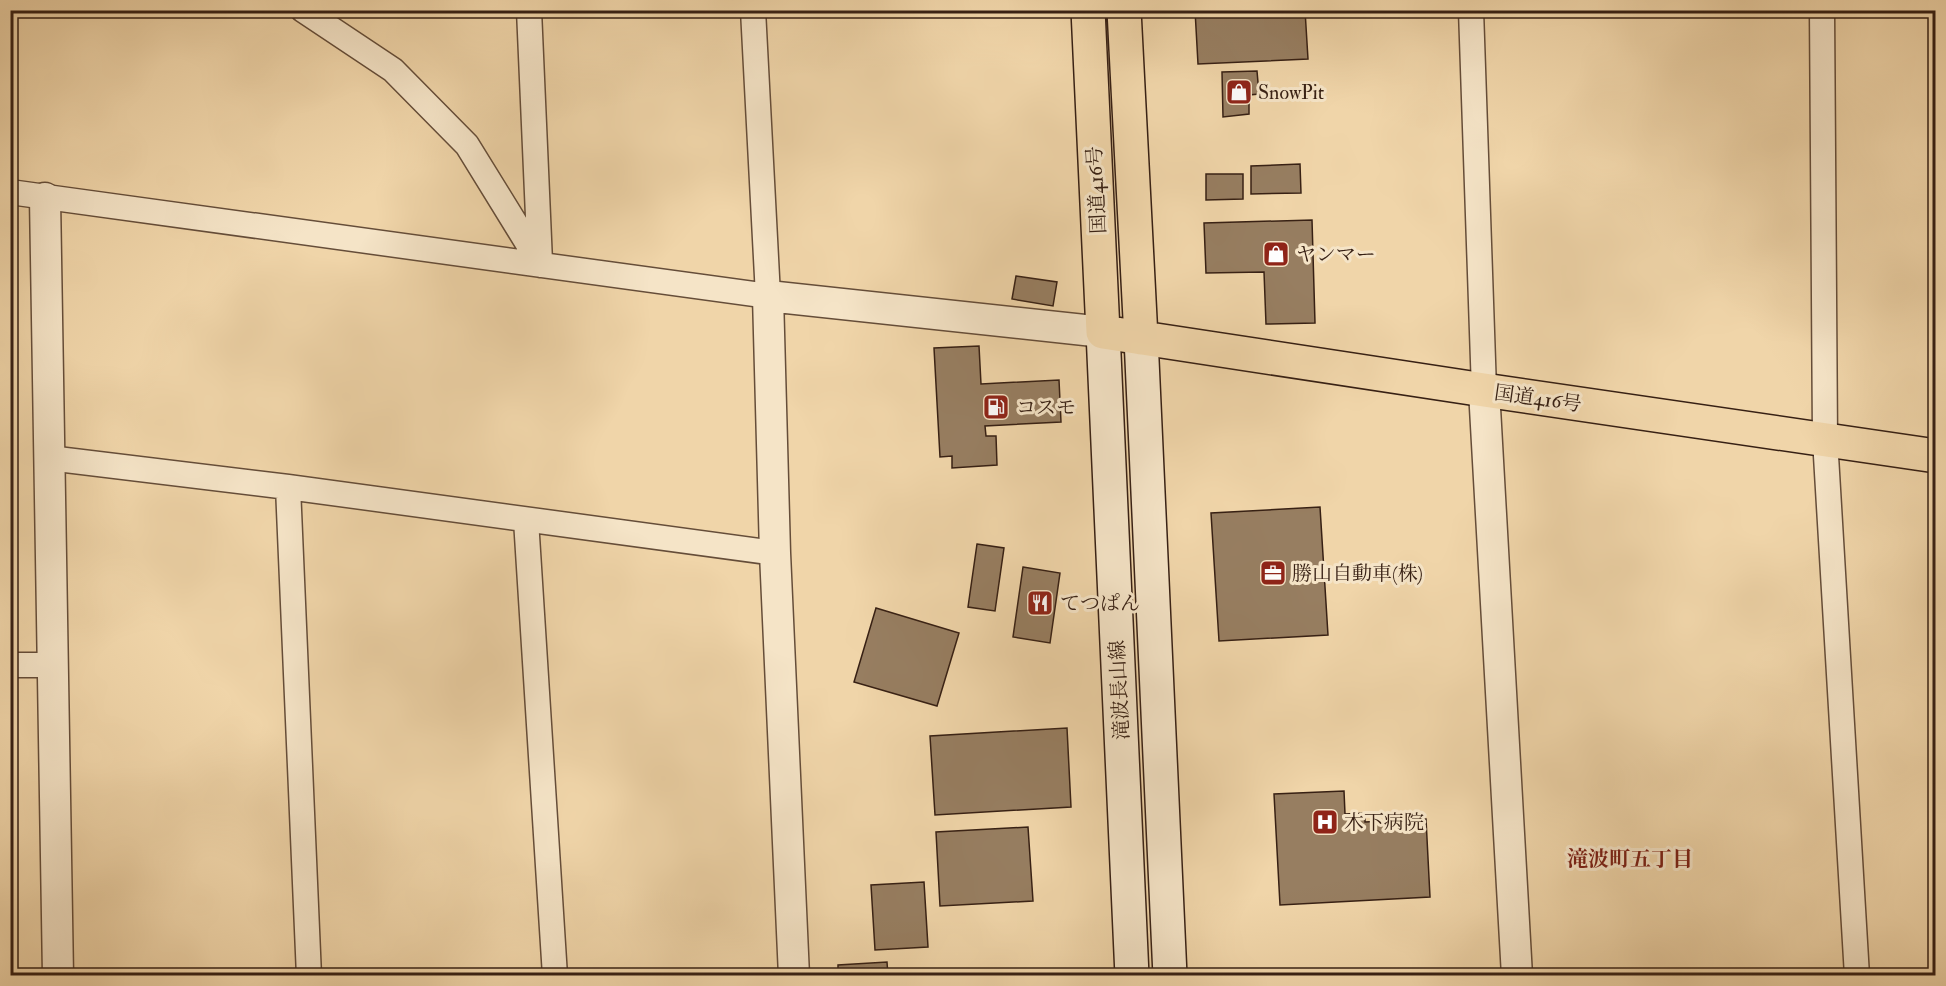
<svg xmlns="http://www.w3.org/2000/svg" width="1946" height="986" viewBox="0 0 1946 986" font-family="'IM FELL Double Pica','Noto Serif JP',serif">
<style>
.building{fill:#977e61;stroke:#372014;stroke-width:1.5}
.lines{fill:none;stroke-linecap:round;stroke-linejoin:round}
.minor-casing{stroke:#654d39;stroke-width:27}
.tertiary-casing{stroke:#654d39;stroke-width:33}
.secondary-casing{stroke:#372014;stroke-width:36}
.trunk-casing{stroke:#372014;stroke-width:36}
.minor{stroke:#f5e4c7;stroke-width:24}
.tertiary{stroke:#f5e4c7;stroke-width:30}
.secondary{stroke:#f5e4c7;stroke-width:33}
.trunk{stroke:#f0d5a9;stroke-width:33}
.labels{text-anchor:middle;stroke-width:6;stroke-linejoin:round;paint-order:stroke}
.poi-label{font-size:20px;fill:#372014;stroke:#f5e4c7;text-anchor:start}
.street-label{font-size:20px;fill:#372014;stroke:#f5e4c7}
.neighbourhood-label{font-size:21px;font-weight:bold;fill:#7a1f14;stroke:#f5e4c7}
</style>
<rect width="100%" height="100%" fill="#f0d5a9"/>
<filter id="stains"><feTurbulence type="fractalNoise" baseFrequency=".00333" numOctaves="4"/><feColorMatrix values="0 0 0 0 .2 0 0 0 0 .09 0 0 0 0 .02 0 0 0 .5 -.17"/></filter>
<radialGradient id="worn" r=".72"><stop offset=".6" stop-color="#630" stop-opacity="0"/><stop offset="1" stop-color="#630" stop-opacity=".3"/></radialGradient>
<path class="building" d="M1195,10h110l3,49 -110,5z
M1257,71l2,23 -10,1v19l-26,3 -1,-45z
M1300,164l1,29 -50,1v-28z
M1206,174h37v25l-37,1z
M1312,220l3,103 -49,1 -2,-52 -58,1 -2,-50z
M1016,276l41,6 -4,24 -41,-7z
M979,346l2,38 78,-4 2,42 -76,4 1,10h10l1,29 -45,3v-12l-12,1 -6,-109z
M1320,507l8,128 -109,6 -8,-128z
M977,544l27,4 -9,63 -27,-4z
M1023,567l37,6 -10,70 -37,-6z
M876,608l83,25 -22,73 -83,-24z
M1067,728l4,79 -136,8 -5,-79z
M1344,791l1,23 20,-1v9l61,-3 4,78 -150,8 -6,-111z
M1028,827l5,74 -93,5 -4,-74z
M924,882l4,65 -53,3 -4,-65z
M887,962l1,14h-50v-11z"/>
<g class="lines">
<defs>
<path id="minor" d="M303,10l90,60 74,75 74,120
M529,10l11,252
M1471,10l13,380
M1822,10l3,429 32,537
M10,192l758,104 -15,-286
M49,458l239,29 487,66
M288,487l21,489
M526,520l29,456
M10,665h43"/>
<path id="tertiary" d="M45,198l13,778
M1484,390l33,586
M794,976l-19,-423 -7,-257 335,36"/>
<path id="secondary" d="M1103,332l29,644
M1141,338l29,638"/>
<path id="trunk" d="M1088,10l15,322 381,58 452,66
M1124,10l17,328"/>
</defs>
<use href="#minor" class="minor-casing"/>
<use href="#tertiary" class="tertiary-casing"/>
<use href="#secondary" class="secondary-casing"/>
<use href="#trunk" class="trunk-casing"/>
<use href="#minor" class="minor"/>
<use href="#tertiary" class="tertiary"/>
<use href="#secondary" class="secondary"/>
<use href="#trunk" class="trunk"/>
</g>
<defs>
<symbol id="shop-square" viewBox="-11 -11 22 22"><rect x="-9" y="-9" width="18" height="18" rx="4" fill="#8f2418" stroke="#f5e4c7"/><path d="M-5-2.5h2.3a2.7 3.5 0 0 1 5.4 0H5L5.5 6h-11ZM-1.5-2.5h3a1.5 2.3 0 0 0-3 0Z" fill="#fff"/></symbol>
<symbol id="fuel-square" viewBox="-11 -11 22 22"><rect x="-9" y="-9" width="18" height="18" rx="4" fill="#8f2418" stroke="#f5e4c7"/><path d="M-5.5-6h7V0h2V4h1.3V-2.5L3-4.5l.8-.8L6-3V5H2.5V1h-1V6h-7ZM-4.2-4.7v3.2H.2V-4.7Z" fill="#fff"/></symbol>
<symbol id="office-square" viewBox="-11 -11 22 22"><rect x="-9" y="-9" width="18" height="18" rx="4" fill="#8f2418" stroke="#f5e4c7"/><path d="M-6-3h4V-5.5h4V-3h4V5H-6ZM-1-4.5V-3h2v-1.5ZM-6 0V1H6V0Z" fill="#fff"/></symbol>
<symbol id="restaurant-square" viewBox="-11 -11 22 22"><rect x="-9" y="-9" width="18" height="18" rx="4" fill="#8f2418" stroke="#f5e4c7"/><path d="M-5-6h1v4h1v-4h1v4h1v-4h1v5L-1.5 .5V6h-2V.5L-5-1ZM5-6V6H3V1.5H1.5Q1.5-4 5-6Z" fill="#fff"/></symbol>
<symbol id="hospital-square" viewBox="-11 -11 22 22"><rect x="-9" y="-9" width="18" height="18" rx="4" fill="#8f2418" stroke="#f5e4c7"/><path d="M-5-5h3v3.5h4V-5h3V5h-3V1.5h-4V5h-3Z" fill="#fff"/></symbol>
</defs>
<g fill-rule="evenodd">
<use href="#shop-square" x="1224" y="77" width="30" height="30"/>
<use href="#shop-square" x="1261" y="239" width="30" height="30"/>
<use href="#fuel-square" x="981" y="392" width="30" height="30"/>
<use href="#office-square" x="1258" y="558" width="30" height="30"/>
<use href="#restaurant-square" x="1025" y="588" width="30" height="30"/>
<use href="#hospital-square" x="1310" y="807" width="30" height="30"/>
</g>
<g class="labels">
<g class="poi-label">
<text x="1258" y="99">SnowPit</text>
<text x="1296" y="261">ヤンマー</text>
<text x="1016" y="414">コスモ</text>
<text x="1292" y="580">勝山自動車(株)</text>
<text x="1060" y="610">てつぱん</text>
<text x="1344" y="829">木下病院</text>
</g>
<g class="street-label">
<text transform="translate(1096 190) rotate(-93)" y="7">国道416号</text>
<text transform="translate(1538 398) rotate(8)" y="7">国道416号</text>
<text transform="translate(1119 690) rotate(-93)" y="7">滝波長山線</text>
</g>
<g class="neighbourhood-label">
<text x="1630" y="866">滝波町五丁目</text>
</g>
</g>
<rect width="1946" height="986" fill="none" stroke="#f0d5a9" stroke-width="36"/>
<rect x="12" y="12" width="1922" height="962" fill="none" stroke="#372014" stroke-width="3"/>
<rect x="18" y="18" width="1910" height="950" fill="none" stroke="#372014" stroke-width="1.5"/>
<rect width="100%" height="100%" filter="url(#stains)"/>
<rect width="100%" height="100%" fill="url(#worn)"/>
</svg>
